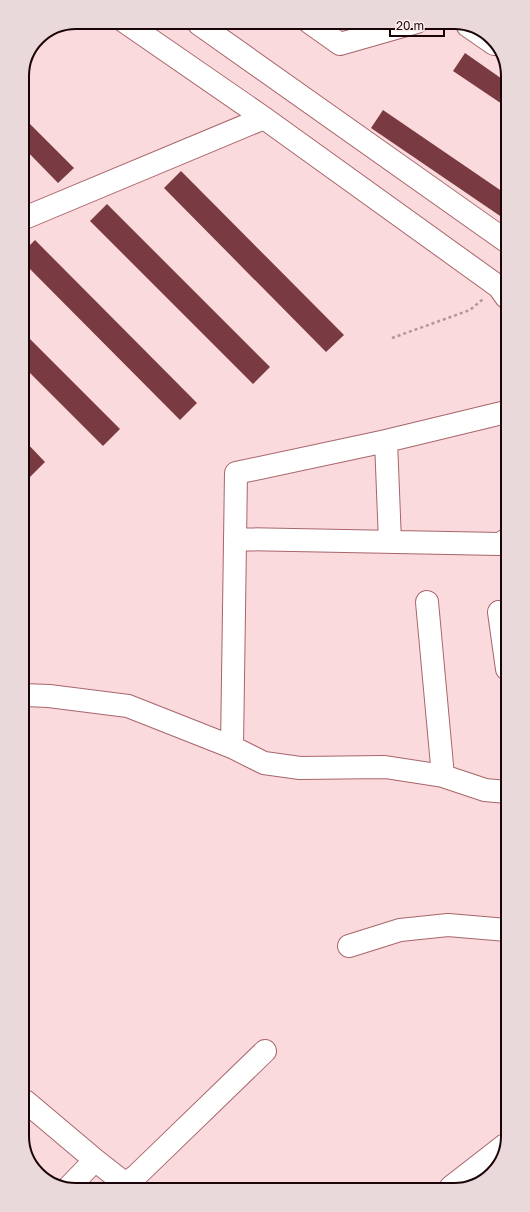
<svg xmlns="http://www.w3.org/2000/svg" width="530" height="1212" viewBox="0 0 530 1212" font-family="'Golos Text',sans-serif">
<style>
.building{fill:#793b41}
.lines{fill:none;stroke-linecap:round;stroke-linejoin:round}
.minor-casing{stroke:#a8656a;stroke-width:24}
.path{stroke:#b39698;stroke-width:2.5;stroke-dasharray:3 3;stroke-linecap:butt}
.minor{stroke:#fff;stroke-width:22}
.rim{fill:none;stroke:#1b0407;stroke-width:2}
</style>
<rect width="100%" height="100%" fill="#fadadc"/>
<path class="building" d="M323,22h19l-6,9z
M465,53l40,28v25l-52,-35z
M383,110l123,84v26l-135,-92z
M22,116l52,52 -16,15 -36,-37z
M181,171l163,164 -18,17 -162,-164z
M107,204l163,163 -17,17 -163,-163z
M35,240l162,163 -17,17 -157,-158v-10z
M23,332l97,97 -17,17 -80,-80z
M23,439l22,23 -17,17 -5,-5z"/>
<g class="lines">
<defs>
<path id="minor" d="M125,22l139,96 235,169 7,10
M309,22l31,22 77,-22
M199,24l307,217
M468,26l26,18
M22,219l242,-101
M386,441l4,101
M235,539l265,5 6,-4
M427,602l16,174
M499,612l8,57
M24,695l25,1 79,10 104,41 4,-274 150,-32 120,-29
M232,747l32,16 36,5 85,-1 58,9 42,14 22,2
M349,946l51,-16 48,-5 59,5
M25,1101l70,59 37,29
M125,1184l12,-9 128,-124
M451,1187l54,-42
M68,1188l27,-28"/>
</defs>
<use href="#minor" class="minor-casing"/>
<path class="path" d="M392,338l78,-28 13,-11"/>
<use href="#minor" class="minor"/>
</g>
<path d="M0 0H530V1212H0ZM76 29H454A47 47 0 0 1 501 76V1136A47 47 0 0 1 454 1183H76A47 47 0 0 1 29 1136V76A47 47 0 0 1 76 29Z" fill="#ead9da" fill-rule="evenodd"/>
<path class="rim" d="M76 29H454A47 47 0 0 1 501 76V1136A47 47 0 0 1 454 1183H76A47 47 0 0 1 29 1136V76A47 47 0 0 1 76 29Z"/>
<path d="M390 30v6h54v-6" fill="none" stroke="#1b0407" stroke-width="2"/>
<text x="396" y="30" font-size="12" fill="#1b0407" stroke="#fcecec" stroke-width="3" paint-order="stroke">20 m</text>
</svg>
